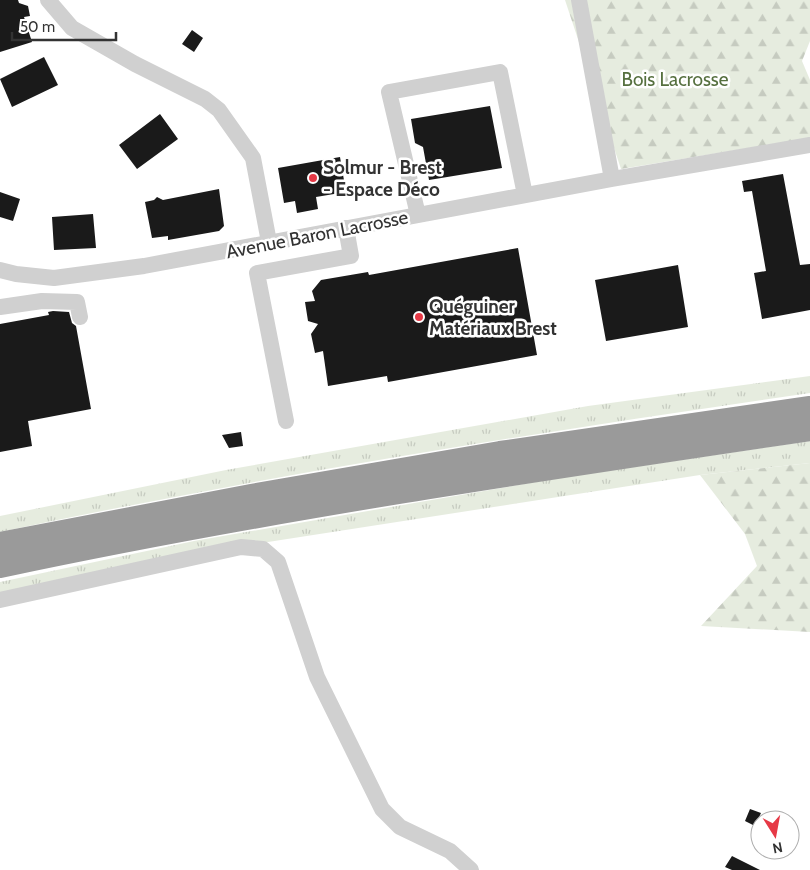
<svg xmlns="http://www.w3.org/2000/svg" width="810" height="870" viewBox="0 0 810 870" font-family="Cabin,sans-serif">
<style>
.grass{fill:url(#grass-tufts)}
.forest{fill:url(#forest-firs)}
.building{fill:#1a1a1a}
.lines{fill:none;stroke-linecap:round;stroke-linejoin:round}
.minor{stroke:#d0d0d0;stroke-width:16}
.highway{stroke:#9a9a9a;stroke-width:24}
.poi-dot{fill:#e63946;stroke:#fff;stroke-width:2}
.labels{text-anchor:middle;stroke-width:5;stroke-linejoin:round;paint-order:stroke}
.park-label{font-size:19px;fill:#56703f;stroke:#fff}
.poi-label{font-size:19px;font-weight:bold;fill:#333;stroke:#fff;text-anchor:start}
.street-label{font-size:19px;fill:#333;stroke:#fff}
</style>
<defs>
<pattern id="grass-tufts" width="24" height="20" patternUnits="userSpaceOnUse" patternTransform="scale(1.25)"><rect width="24" height="20" fill="#e6ecdf"/><path d="M3 7l-1-3M5 7V3M7 7l1-3M15 17l-1-3M17 17v-4M19 17l1-3" fill="none" stroke="#c6cbc0"/></pattern>
<pattern id="forest-firs" width="22" height="20" patternUnits="userSpaceOnUse" patternTransform="scale(1.25)"><rect width="22" height="20" fill="#e6ecdf"/><path d="M5 1l3.5 6h-7zM16 11l3.5 6h-7z" fill="#c6cbc0"/></pattern>
</defs>
<rect width="100%" height="100%" fill="#fff"/>
<path class="grass" d="M810,376v17c-271,39 -542,82 -810,139v-16l226,-46 362,-64z
M810,441v22l-110,12 -432,67 -46,3 -222,49v-12l194,-41 365,-63z"/>
<path class="forest" d="M565,0h245v41l-8,20 8,19v58l-189,31z
M810,463v169l-109,-6 56,-60 -12,-32 -45,-59z"/>
<path class="building" d="M0,0h18l1,3 9,3 2,10 -6,1 8,25 -32,10z
M192,30l11,8 -9,14 -12,-8z
M44,57l14,28 -46,22 -12,-28z
M490,106l12,62 -73,12 -6,-33 -8,-4 -4,-24z
M160,114l18,25 -41,30 -18,-24z
M340,157l6,35 -30,5 2,12 -21,4 -2,-12 -11,2 -6,-35z
M783,174l17,91 10,-1v46l-48,9 -8,-46 12,-2 -14,-80 -8,1 -2,-11z
M219,189l5,37 -5,5 -51,9v-4l-16,2 -7,-36 9,-2 3,-3 6,3z
M0,192l20,7 -7,22 -13,-4z
M93,214l3,34 -42,2 -2,-33z
M518,248l19,107 -149,27 -1,-6 -59,10 -5,-35 -8,2 -4,-19 7,-10 -10,-3 -3,-19 10,-1 -3,-10 9,-11 47,-8 1,3z
M678,265l10,62 -82,14 -11,-61z
M53,311l16,1 3,11 4,3 15,83 -63,12 4,25 -32,6v-128l49,-9 -1,-3z
M241,432l2,14 -14,2 -7,-13z
M750,809l11,4 -6,13 -10,-5z
M732,856l28,14h-28l-7,-3z"/>
<g class="lines">
<path class="minor" d="M48,0l24,28 63,36 70,35 14,11 34,48 16,84
M579,0l33,179
M418,215l-29,-123 111,-20 25,123
M0,270l16,4 38,4 90,-12 468,-87 198,-34
M0,307l42,-6 35,1 3,15
M286,421l-29,-148 94,-17 -5,-28
M0,600l241,-53 22,2 15,13 39,115 65,132 18,18 50,24 21,19"/>
<path class="highway" d="M0,544l251,-48 249,-43 310,-45
M0,566c268,-57 539,-97 810,-137"/>
</g>
<g class="poi-dot">
<circle cx="313" cy="178" r="5"/>
<circle cx="419" cy="317" r="5"/>
</g>
<g class="labels">
<g class="park-label">
<text x="675" y="86">Bois Lacrosse</text>
</g>
<g class="poi-label">
<text x="323" y="174">Solmur - Brest<tspan x="323" dy="22">- Espace Déco</tspan></text>
<text x="429" y="313">Quéguiner<tspan x="429" dy="22">Matériaux Brest</tspan></text>
</g>
<g class="street-label">
<text transform="translate(317 234) rotate(-11)" y="7">Avenue Baron Lacrosse</text>
</g>
</g>
<g transform="translate(775 835) rotate(169)"><circle r="24" fill="#ffffff" stroke="#adadad"/>
<path d="M0-4L9 19L0 12L-9 19Z" fill="#e63946"/>
<text y="-8" font-size="14" font-weight="bold" text-anchor="middle" fill="#333333">N</text>
</g>
<path d="M12 32v8h104v-8" fill="none" stroke="#333333" stroke-width="2.5"/>
<text x="20" y="32" font-size="15" fill="#333333" stroke="#ffffff" stroke-width="4" paint-order="stroke">50 m</text>
</svg>
